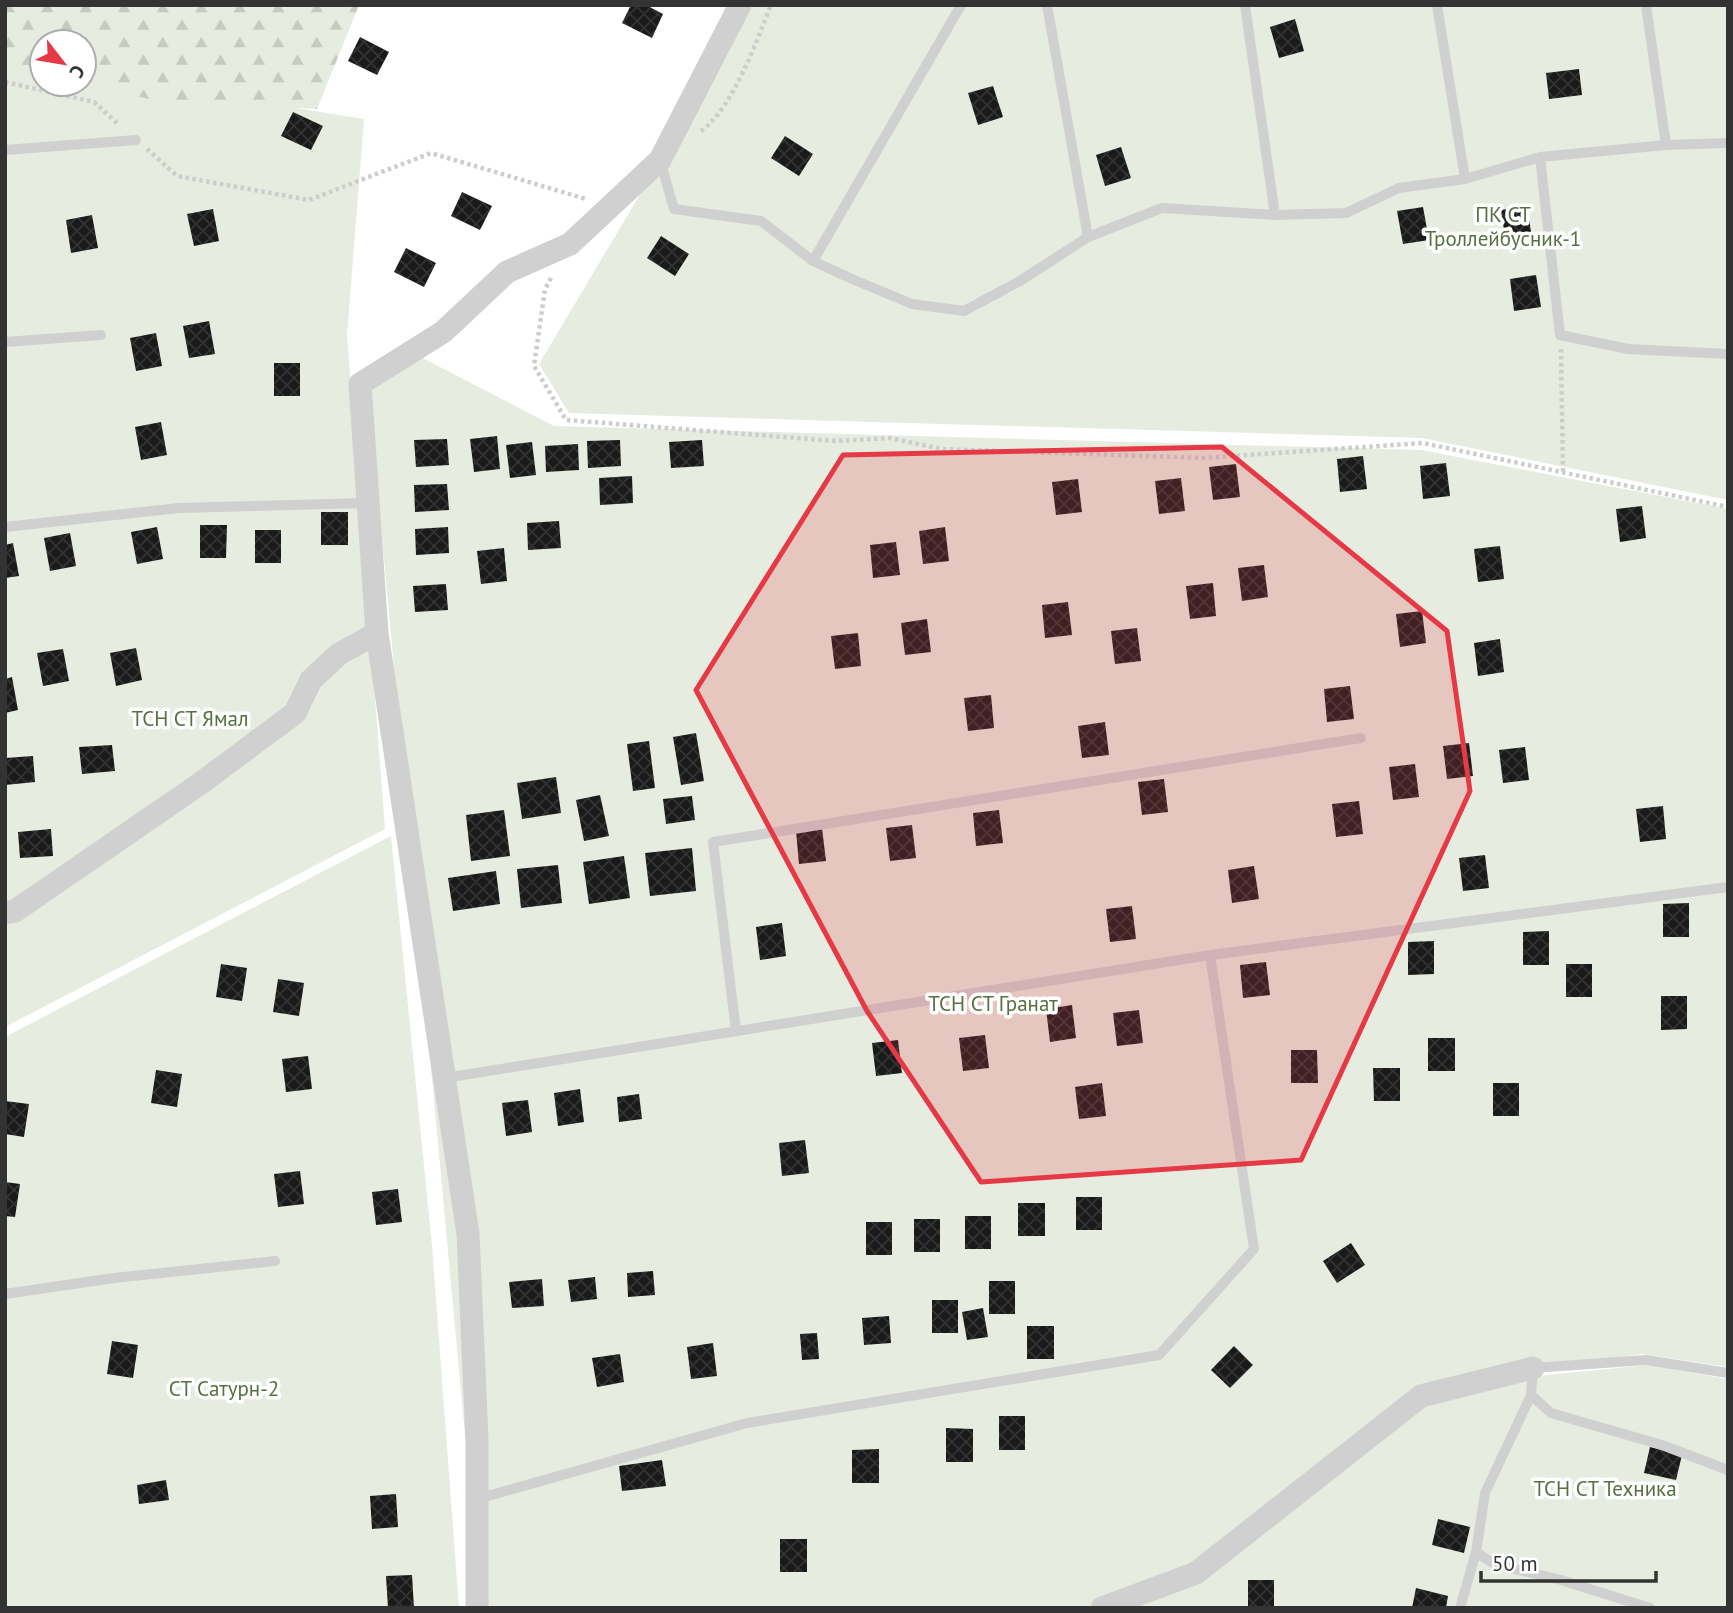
<svg xmlns="http://www.w3.org/2000/svg" width="1733" height="1613" viewBox="0 0 1733 1613" font-family="'PT Sans',sans-serif">
<style>
.green{fill:#e6ecdf}
.forest{fill:url(#forest-firs)}
.building{fill:url(#building-cross-hatch)}
.lines{fill:none;stroke-linecap:round;stroke-linejoin:round}
.path{stroke:#cdcdcd;stroke-width:4.5;stroke-dasharray:3.5 3.5;stroke-linecap:butt}
.lane{stroke:#d0d0d0;stroke-width:10}
.street{stroke:#d0d0d0;stroke-width:23}
.marked{fill:#e63946;fill-opacity:0.2;stroke:#e63946;stroke-width:5;stroke-linejoin:round}
.labels{text-anchor:middle;stroke-width:7;stroke-linejoin:round;paint-order:stroke}
.park-label{font-size:21px;fill:#56703f;stroke:#fff}
</style>
<defs>
<pattern id="forest-firs" width="22" height="20" patternUnits="userSpaceOnUse" patternTransform="scale(1.75)"><rect width="22" height="20" fill="#e6ecdf"/><path d="M5 1l3.5 6h-7zM16 11l3.5 6h-7z" fill="#c6cbc0"/></pattern>
<pattern id="building-cross-hatch" width="8" height="8" patternUnits="userSpaceOnUse" patternTransform="scale(1.75)"><rect width="8" height="8" fill="#1a1a1a"/><path d="M0 0l8 8M0 8l8-8" fill="none" stroke="#333"/></pattern>
</defs>
<rect width="100%" height="100%" fill="#fff"/>
<path class="green" d="M753,5h975v495l-306,-62 -853,-25 -30,-49z
M5,62l37,6v16h42v-10l280,45 -17,216 38,494 -380,198z
M419,356l135,70 867,24 307,59v858l-86,-13 -222,33 -228,180 -108,41h-603l-113,-1222z
M391,836l41,410 27,362h-454v-571z
M1648,1365l80,14v229h-594l287,-202 106,-29z"/>
<path class="forest" d="M5,5h354l-42,104 -155,-7 -78,-18v-42h-42v32l-37,-9z"/>
<path class="building" d="M631,5h15l17,9 -11,24 -30,-15z
M1295,19l9,32 -25,7 -9,-31z
M360,37l29,15 -12,23 -29,-14z
M1579,69l3,26 -33,4 -3,-26z
M993,86l10,31 -25,8 -10,-32z
M293,112l30,14 -12,24 -30,-14z
M785,136l28,18 -14,22 -28,-18z
M1121,147l10,31 -26,8 -9,-31z
M462,192l30,14 -12,24 -29,-14z
M1527,206l5,32 -26,5 -5,-33z
M1423,207l6,33 -26,4 -6,-33z
M213,209l6,32 -25,5 -7,-32z
M92,215l6,33 -27,5 -5,-33z
M661,236l28,18 -14,22 -28,-18z
M406,248l30,15 -12,24 -30,-15z
M1536,275l5,32 -27,4 -4,-32z
M209,321l6,33 -26,4 -6,-32z
M156,333l6,33 -26,5 -6,-33z
M274,363h26v33h-26z
M161,422l6,33 -26,5 -6,-33z
M497,436l3,33 -26,3 -4,-33z
M447,439l2,26 -33,2 -2,-27z
M620,440l1,26 -33,2 -1,-27z
M702,440l2,26 -33,2 -2,-26z
M532,442l4,33 -26,3 -4,-33z
M578,444l1,26 -33,2 -1,-26z
M1363,456l4,33 -27,3 -3,-33z
M1446,463l4,33 -27,3 -3,-33z
M1236,464l4,33 -27,3 -4,-33z
M632,476l1,27 -33,2 -1,-27z
M1181,478l4,33 -26,3 -4,-33z
M1078,479l4,33 -26,3 -4,-33z
M447,484l2,26 -34,2 -1,-27z
M1642,506l4,32 -26,4 -4,-33z
M321,512h27v33h-27z
M559,521l2,27 -33,2 -1,-27z
M200,525h27l-1,33h-26z
M157,527l6,32 -26,5 -6,-32z
M448,527l1,26 -33,2 -1,-26z
M945,527l4,34 -26,3 -4,-33z
M255,530h26v33h-26z
M70,533l6,33 -26,5 -6,-33z
M896,542l4,33 -27,3 -3,-33z
M13,543l6,33 -14,2v-33z
M1500,546l4,33 -26,3 -4,-33z
M504,548l3,33 -26,3 -4,-33z
M1264,565l4,32 -26,4 -4,-33z
M1213,583l3,33 -26,3 -4,-33z
M446,584l2,26 -33,2 -2,-26z
M1068,602l4,33 -27,3 -3,-33z
M1422,611l4,32 -26,4 -4,-33z
M927,619l4,33 -26,3 -4,-32z
M1137,628l4,33 -26,3 -4,-33z
M858,633l3,33 -26,3 -4,-33z
M1500,639l4,33 -26,4 -4,-33z
M136,648l6,32 -26,6 -6,-33z
M63,649l6,32 -26,5 -6,-33z
M12,677l6,33 -13,3v-34z
M1350,686l4,33 -27,3 -3,-33z
M991,695l3,33 -26,3 -4,-33z
M1105,722l4,33 -27,3 -4,-32z
M696,733l8,48 -23,4 -8,-48z
M649,741l6,47 -22,3 -6,-47z
M1469,743l4,33 -26,3 -4,-33z
M112,745l3,26 -33,3 -3,-27z
M1525,747l4,33 -26,3 -4,-33z
M33,756l2,26 -30,3v-27z
M1415,764l4,33 -26,3 -4,-33z
M556,777l5,36 -39,6 -5,-36z
M1164,779l4,33 -26,3 -4,-33z
M600,795l9,41 -25,5 -8,-41z
M692,796l3,24 -29,4 -3,-25z
M1359,801l4,33 -27,3 -4,-33z
M1663,806l3,33 -26,3 -4,-33z
M504,810l6,46 -39,5 -5,-46z
M999,810l4,33 -27,3 -3,-33z
M912,825l4,33 -26,3 -4,-33z
M822,828l4,33 -27,3 -3,-33z
M51,829l2,27 -33,2 -2,-26z
M692,848l4,43 -46,5 -5,-43z
M1485,855l4,33 -26,3 -4,-33z
M624,856l6,42 -41,6 -6,-42z
M558,865l4,38 -41,5 -4,-39z
M1254,866l5,33 -27,4 -4,-33z
M496,871l4,33 -47,7 -5,-33z
M1689,903v34h-26v-33z
M1132,906l4,33 -26,3 -4,-33z
M782,923l4,33 -26,4 -4,-33z
M1549,931v34h-26v-33z
M1434,941v33l-26,1v-33z
M1266,962l4,33 -27,3 -3,-33z
M221,964l26,4 -5,33 -26,-4z
M1566,964h26v33h-26z
M278,979l26,4 -5,33 -26,-4z
M1661,996h26v33l-26,1z
M1072,1005l4,33 -26,4 -4,-33z
M1139,1010l4,33 -26,3 -4,-33z
M985,1035l4,33 -26,3 -4,-33z
M1428,1038h27v33h-27z
M898,1040l4,33 -26,3 -4,-33z
M1291,1050h26l1,33h-27z
M308,1056l4,33 -26,3 -4,-33z
M1373,1068h27v33h-26z
M156,1070l26,4 -5,33 -26,-4z
M1102,1083l4,33 -27,3 -4,-32z
M1493,1083h26v33h-26z
M580,1089l4,33 -26,4 -4,-33z
M639,1094l3,25 -23,3 -2,-25z
M528,1100l4,32 -26,4 -4,-33z
M5,1101l24,3 -5,33 -19,-3z
M805,1140l4,33 -27,3 -3,-33z
M300,1171l4,33 -26,3 -4,-33z
M5,1182l15,2 -5,33 -10,-1z
M398,1189l4,33 -26,3 -4,-33z
M1076,1197h26v33h-26z
M1018,1203h27v33h-27z
M965,1216h26v33h-26z
M914,1219h26v33h-26z
M866,1222h26v33h-26z
M1351,1243l14,22 -28,18 -14,-22z
M653,1271l2,24 -27,2 -1,-24z
M595,1277l2,22 -26,3 -3,-22z
M542,1279l2,27 -32,2 -3,-26z
M989,1281h26v33h-26z
M932,1300h26v33h-26z
M983,1308l5,29 -21,3 -5,-28z
M889,1316l2,27 -27,2 -2,-27z
M1027,1326h27v33h-27z
M817,1333l2,26 -17,1 -2,-26z
M112,1341l26,4 -5,33 -26,-4z
M713,1343l4,33 -26,3 -4,-32z
M1234,1346l19,19 -23,23 -19,-18z
M620,1354l4,28 -27,5 -5,-29z
M999,1416h26v34h-26z
M946,1428l27,1v33h-27z
M1650,1447l32,8 -6,25 -32,-7z
M879,1449v34h-27v-33z
M662,1460l4,26 -44,5 -3,-25z
M166,1480l3,20 -30,4 -2,-19z
M396,1494l2,33 -26,2 -2,-33z
M1438,1519l32,8 -6,26 -32,-8z
M780,1539h27v33h-27z
M412,1575l2,33h-26l-2,-32z
M1248,1580h26v28h-26z
M1416,1588l32,8 -2,12h-34z"/>
<g class="lines">
<path class="path" d="M5,82l89,20 25,23
M701,131c32,-23 55,-89 70,-126
M147,149l30,27 132,24 122,-47 155,46
M551,278l-6,11 -11,77 32,54 269,21 55,-3 52,11 261,9 220,-15 305,64
M1561,349l2,124"/>
<path class="lane" d="M1047,5l41,232
M1245,5l30,210
M1437,5l28,174
M1646,5l20,140
M5,150l131,-10
M1540,157l20,178 68,14 100,5
M660,160l14,49 87,12 52,40 39,18 60,25 52,7 56,-30 68,-44 74,-29 113,7 71,-2 53,-25 66,-9 75,-22 126,-12 62,-2
M813,261l148,-256
M5,342l96,-7
M5,527l174,-19 187,-5
M736,1031l-23,-189 648,-104
M445,1078l765,-123 518,-68
M5,1294l109,-16 161,-17
M1531,1395l20,18 111,32 66,25
M477,1499l270,-76 412,-68 95,-106 -44,-294
M1476,1552l18,12 67,16 89,28
M1460,1608l16,-56 9,-59 46,-98 2,-27 113,-8 82,13"/>
<path class="street" d="M5,913l10,-2 186,-128 94,-70 16,-33 28,-26 38,-21
M477,1608v-168l-9,-206 -91,-601 -17,-249 83,-52 64,-60 63,-28 90,-84 80,-155
M1102,1608l94,-35 225,-177 112,-28"/>
</g>
<path class="marked" d="M1222,447l225,184 23,160 -169,369 -320,22 -114,-171 -171,-321 147,-235z"/>
<g class="labels">
<g class="park-label">
<text x="1503" y="222">ПК СТ<tspan x="1503" dy="24">Троллейбусник-1</tspan></text>
<text x="190" y="726">ТСН СТ Ямал</text>
<text x="993" y="1011">ТСН СТ Гранат</text>
<text x="224" y="1396">СТ Сатурн-2</text>
<text x="1605" y="1496">ТСН СТ Техника</text>
</g>
</g>
<rect width="1733" height="1613" fill="none" stroke="#333333" stroke-width="14"/>
<g transform="translate(63 63) rotate(121)"><circle r="33" fill="#ffffff" stroke="#adadad" stroke-width="2"/>
<path d="M0-5L12 26L0 18L-12 26Z" fill="#e63946"/>
<text y="-10" font-size="19" font-weight="bold" text-anchor="middle" fill="#333333">С</text>
</g>
<path d="M1481 1571v10h175v-10" fill="none" stroke="#333333" stroke-width="3.5"/>
<text x="1492" y="1571" font-size="21" fill="#333333" stroke="#ffffff" stroke-width="5" paint-order="stroke">50 m</text>
</svg>
